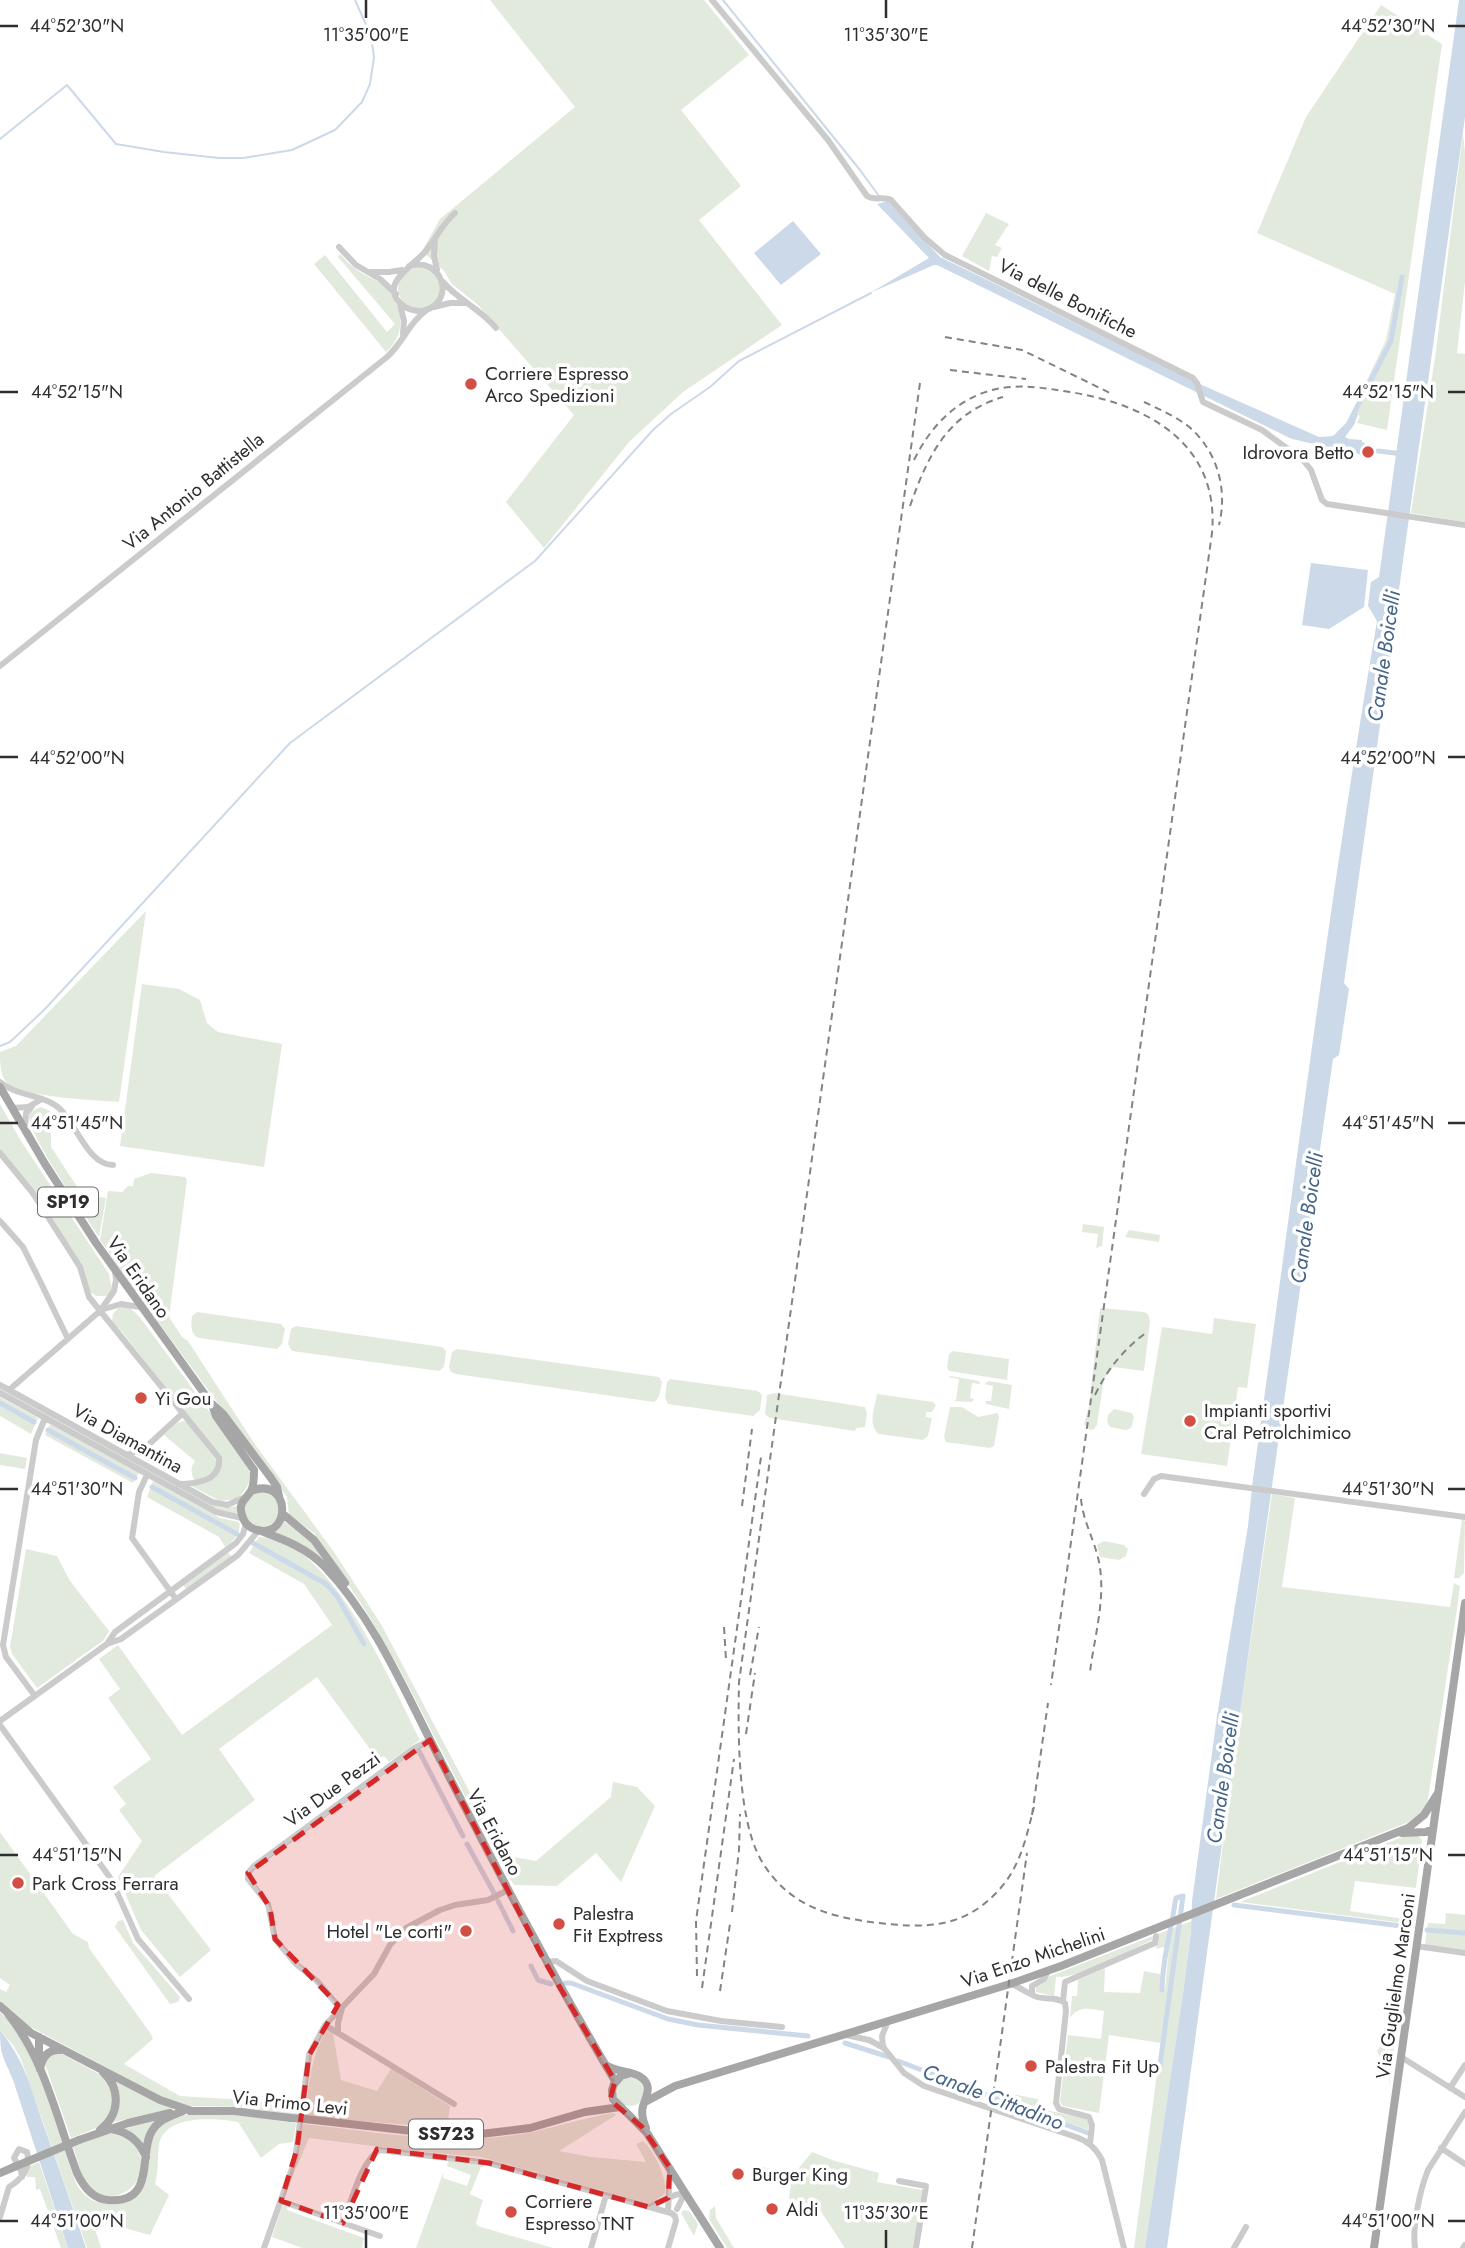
<svg xmlns="http://www.w3.org/2000/svg" width="1465" height="2248" viewBox="0 0 1465 2248" font-family="Jost,sans-serif">
<style>
.green{fill:#e2eade}
.water{fill:#ccd9e8}
.lines{fill:none;stroke-linecap:round;stroke-linejoin:round}
.stream{stroke:#ccd9e8;stroke-width:2}
.canal{stroke:#ccd9e8;stroke-width:5}
.minor{stroke:#cbcbcb;stroke-width:6}
.major{stroke:#a6a6a6;stroke-width:8}
.rail{stroke:#838383;stroke-width:2;stroke-dasharray:7 5;stroke-linecap:butt}
.major-bridge{stroke:#a6a6a6;stroke-width:8}
.marked{fill:#d62828;fill-opacity:0.2;stroke:#d62828;stroke-width:5;stroke-dasharray:14 9;stroke-linejoin:round}
.ticks{fill:none;stroke:#2e2e2e;stroke-width:2.5}
.poi-dot{fill:#d24f43;stroke:#fff;stroke-width:2.5}
.labels{text-anchor:middle;stroke-width:7;stroke-linejoin:round;paint-order:stroke}
.shield{fill:#fff;stroke:#6d6d6d;stroke-width:2}
.shield-label{font-size:18px;font-weight:bold;fill:#2e2e2e}
.street-label{font-size:19px;fill:#2e2e2e;stroke:#fff}
.poi-label{font-size:19px;fill:#2e2e2e;stroke:#fff;text-anchor:start}
.water-label{font-size:21px;font-style:italic;fill:#456488;stroke:#fff}
.ticks-label{font-size:18px;text-anchor:middle;fill:#2e2e2e;stroke:#fff;stroke-width:7;stroke-linejoin:round;paint-order:stroke}
</style>
<rect width="100%" height="100%" fill="#fff"/>
<path class="green" d="M490,0h214l45,55 -68,55 60,76 -42,34 83,105 -99,67 -54,50 -85,106 -38,-46 68,-87 -96,-110 -26,-21 -8,-13 -22,-20 18,-32 135,-112z
M1381,5l61,39 -55,386 -30,-7 3,-7 -8,-4 34,-72 9,-46 -138,-61 49,-116z
M1463,133l2,19v130l-8,71 8,1v168l-54,-9 25,-162z
M986,213l23,11 -14,21 7,3 -5,9 -5,-1 -3,15 -27,-15z
M340,254c6,7 12,13 20,18 8,5 17,8 24,14 20,18 23,48 2,66l-72,-88 11,-9 62,77 8,-8 -57,-67z
M398 288a21 21 0 1 1 42 0a21 21 0 1 1-42 0Z
M146,911l-27,191c-25,-2 -93,-4 -112,-19 -7,-8 -7,-21 -7,-31l16,-6z
M142,984l37,5 21,11 7,23 11,9 64,12 -18,123 -144,-21z
M0,1104l21,37 88,133 3,16 -4,6h-12l-7,-5 -6,-23 -52,-80 -31,-39z
M41,1107l9,4 1,5v31l31,47 24,4 -7,39c-13,-21 -75,-106 -70,-125z
M151,1173l34,4 2,3 -18,137 13,20 6,4 66,102 80,109 47,72 122,231 33,6 75,-64 2,-15 24,5 18,19 -34,76 -25,-29 -39,33 -43,-1 -17,-27 -98,-190 -30,-52 -55,-83 -25,-18 -2,-18 -157,-213 -30,-44 8,-49 14,1 6,-6h5l1,-7z
M1083,1224l21,3 -2,19 -6,2 2,-14 -16,-2z
M1129,1230l31,5 -1,7 -34,-5z
M119,1307h10l10,9 109,148c5,15 0,26 -12,35l-16,2 -27,-14v-2c14,0 29,-11 28,-25l-98,-127 -11,-11 1,-8z
M1100,1308l44,4 4,2 2,7 -6,50 -31,-4 -9,12 -7,46 -3,4 -4,1 -6,-6 5,-18z
M197,1312l84,12 4,5 -3,15 -5,5 -78,-11c-9,-4 -8,-13 -7,-22z
M1214,1318l42,6 -9,64 -9,-1 -11,79 -86,-12 21,-127 50,7z
M296,1326l146,21 4,4 -2,16 -5,4 -147,-20 -4,-7 3,-15z
M457,1349l202,28 3,5c-2,7 -1,16 -8,20l-198,-28 -5,-2 -2,-5 3,-15z
M953,1351l56,8 -2,21 -58,-9 -2,-4 2,-13z
M951,1376l28,5 1,3 -8,-1 -2,15 4,1 -2,3 -19,-1 3,-1 3,-21 -11,-2z
M670,1379l88,12 4,4 -2,15 -7,6 -85,-12 -3,-6 2,-16z
M989,1381l23,4 -3,24 -23,-5v-3h5l2,-15 -9,-2z
M0,1388l216,118 8,2 13,-2v7h-9l-12,-4 -216,-118z
M774,1393l91,14 2,6 -2,14 -9,1 -1,3 -85,-13 -5,-4 2,-19z
M877,1394l56,8 3,3 -4,7h-6v5l6,1 -4,18 -5,4 -44,-6c-12,-9 -4,-27 -2,-40z
M0,1397l38,21 -7,16 -31,-18z
M950,1407h12l16,10 19,-4 2,3 -5,30 -4,2 -44,-6 -2,-5z
M1114,1409l18,4 2,4 -3,11 -5,2 -16,-3 -3,-5 1,-7z
M183,1421l5,2 29,38 -3,9 -13,10h-7c-3,-8 -4,-12 1,-19l-31,-26 13,-12z
M50,1424l89,49 -6,10 -88,-48z
M0,1453l27,5 -2,11 -25,-4z
M153,1481l67,37 19,4c3,10 -5,19 -14,25l-6,-10 -72,-40z
M244 1509a18 18 0 1 1 36 0a18 18 0 1 1-36 0Z
M1272,1494l23,4 -13,89 168,20 4,-24 6,3 -3,23 -29,190c-4,13 -10,18 -22,24l-190,76 18,-144z
M1462,1519l3,2 -1,52 -5,5h-5z
M284,1521l23,15 16,20 -3,2 -52,-26 13,-6z
M259,1537c71,-1 133,148 161,203l-31,22 -5,-6 -6,4 -61,-83 -98,72 36,51 -101,76 57,74 -31,27 -39,-47 -23,-53 24,-36 -23,-31 7,-6 -13,-17 38,-28 -43,-61 12,-9 -21,-30 19,-14 64,90 150,-110 -28,-41 -55,-31z
M1104,1541l20,4 4,4 -2,7 -7,4 -19,-3 -3,-12z
M26,1549l31,7 13,25 39,50 -5,9 -67,48 -25,-34 -2,-7z
M227,1551l5,6 -45,33 -5,-6z
M0,1832l73,102 15,8 1,6 62,86 2,5 -29,25 56,32 66,4 41,5 1,-8 19,1c4,-25 6,-47 20,-68l6,3 8,47 36,11 14,-22 59,37 -3,22 -149,-12 -54,-9 -59,-1 -18,-6 -140,-75 -27,-24v-12l6,3 4,-7 -10,-7z
M1405,1836h13l4,4 -6,48 -61,-7 -5,30 61,9v4l-171,-22z
M1446,1913l19,2v35l-40,-5 3,-22 17,1z
M123,1920l10,23 47,54 -2,5 -8,2 -55,-77 3,-6z
M1192,1921l-9,72 -38,255h-11l27,-205 -52,-8 -10,78 -36,-7 -3,-4 8,-67 33,4 3,-28c-14,-2 -25,-6 -34,7l2,-22h5l1,-16 27,-12 -1,24 36,1 4,-22 16,3v16h5l4,-42 -6,-1 -7,2 2,-15z
M1153,1936l-1,4c-22,10 -74,39 -96,37l-2,19 -18,-4v-6l14,-10z
M1404,1977l-7,47 -9,-1 -3,-22 14,-14z
M0,2012c46,43 54,116 77,173 7,11 15,18 30,19 61,5 26,-66 61,-84 26,-14 98,-1 128,3l-3,19 -14,2 -18,14 -23,-36c-23,-4 -74,-8 -79,23 -2,14 0,25 -4,39l14,11 -19,40 -58,-16 9,29h-14l-66,-189 -8,-14 -13,-14z
M1388,2030l8,1 -7,55v-8l-12,-27 7,-10z
M60,2053l45,24 9,21 -3,16 -14,14 -26,10 -26,-74 4,-10z
M616 2092a14 14 0 1 1 28 0a14 14 0 1 1-28 0Z
M112,2079l62,29 -60,14 5,-15z
M996,2091l42,8 -1,9 49,11 3,5 -1,6 -92,-34z
M614,2113l2,2 -57,36 32,6 55,5 -10,-18 7,-3c11,9 25,39 22,52l-11,9 -7,1 -166,-46 -68,-6 -104,-13 -13,31 7,-45c68,7 138,21 205,12 36,-4 70,-18 106,-23z
M159,2119l-15,31 -25,-21z
M108,2133c10,0 19,3 25,11 30,34 -25,76 -49,35 -5,-10 -7,-22 -11,-32z
M812,2152l23,9 44,12 -2,9 45,8 -8,58h-69l-29,-44 -7,4 -4,-6 -16,-3 2,-15 -30,-6 2,-11 31,7z
M448,2161l37,4 -1,2h-3l-11,27 13,6 -7,23 2,3 75,22h-137l27,-75v5l24,8 4,-11 -24,-9z
M39,2162l29,86h-7l-21,-59 -4,1 -1,-13h-8l-1,-3 4,-8z
M285,2205l3,1 -1,4 77,28 -2,10h-60l-30,-11 10,-31z
M715,2206l1,12 18,30h-7l-18,-29 1,-9z
M684,2210l5,1 9,13 -4,12 -13,-23z"/>
<path class="water" d="M1459,0h6v117l-121,866 5,6 -10,66 -6,4c-57,396 -113,792 -166,1189h-22l38,-255 8,-62 1,-30 25,-185 31,-190 5,-47c40,-286 75,-574 124,-858l-9,-15 3,-24 8,-5z
M888,201l52,56 262,128 117,52 14,-1 13,-13 6,-11 6,2 -4,11 -9,12 4,2 13,1v2l3,1 -2,12 -71,-16 -355,-174h-3l-64,28 59,-35 -52,-54z
M793,221l28,33 -40,31 -27,-32z
M1311,563l57,7 -4,37 -35,22 -27,-4z
M0,2031c25,28 33,64 45,98 14,40 28,79 41,119h-18l-55,-168c-9,-22 -13,-24 -13,-49z"/>
<g class="lines">
<path class="stream" d="M723,0l137,170 19,26
M0,139l67,-54 49,59 48,8 55,6h24l49,-8 43,-20 27,-28 8,-18 4,-27 -3,-21 -16,-36
M0,1046l10,-4 35,-33 245,-266 245,-182 118,-131 18,-16 39,-27 29,-26 132,-68"/>
<path class="canal" d="M1352,417l39,-76 11,-64
M1358,448l14,2
M1378,451l25,3
M0,1403l34,19
M48,1430l87,48
M152,1487l85,47
M253,1543l73,41 11,12 27,48
M419,1751l44,85
M467,1844l27,49
M498,1901l15,30
M1234,1905l175,22
M1427,1930l38,3
M531,1966l7,14 13,4
M565,1983h6l97,36 30,6 110,11
M845,2043l44,14
M898,2061l190,72
M1159,2072l24,-176 -7,2 -1,5c-4,29 -13,57 -13,87"/>
<path class="minor" d="M712,0l116,140 39,56c8,5 16,0 24,4l34,38 20,17 248,123 4,5 6,19 59,28 41,30 8,10 11,30 5,4 138,21
M435,239l-1,17 3,14
M339,247l17,18 24,14 16,15
M409,266c33,-10 47,34 17,44 -7,2 -14,1 -21,-3 -30,-21 8,-41 20,-55 11,-13 17,-28 30,-39
M371,272h18l13,-2
M443,282c15,18 38,27 53,46
M400,304l4,17 -1,13
M434,307l16,-4h15
M0,666l387,-309c16,-14 22,-35 41,-48
M0,1082c17,14 39,12 55,23 21,14 31,60 58,60
M12,1108l16,-1 14,-8
M25,1128l1,-15 6,-7
M0,1153l32,39 48,75 9,30 130,161c2,23 -23,26 -41,26
M0,1221l23,26 16,32
M40,1281l28,58
M101,1310l20,-6 19,3
M0,1385l212,117 15,3 16,-7
M9,1390l91,-79 14,-20 2,-11 -1,-9
M0,1393l216,119 26,6
M127,1455l19,-8 37,-34
M147,1475l-8,17 -7,46 44,61
M1144,1494l10,-15 7,-3 304,41
M107,1644l8,-12 121,-89 7,-9 3,-10
M35,1696l-29,-39 -3,-12 33,-205 9,-22
M0,1721l107,-77 14,-5 117,-84 21,-25
M0,1725l111,154 27,60 51,60
M1416,1946l49,7
M546,1962l10,-1 31,20 80,30 54,10 61,6
M1011,1984c9,3 17,10 26,13 10,3 19,-1 28,6l1,8 -10,92 3,6 30,8 3,8 -2,19
M1032,1994v-8l12,-7 4,-8
M1063,2001l2,-19 90,-39 1,-7
M340,2008l-23,-27 -21,-17 -21,-25 -7,-35 -20,-25v-6l6,-7 159,-117 17,-9
M325,2025l129,79
M338,2033v-10l4,-15
M846,2035l23,5 15,8 20,25 20,13 152,51c12,4 20,11 26,23l22,88
M883,2047l-1,-11 6,-15
M1401,2057l64,40
M1450,2088l15,-23
M1441,2148l24,16
M899,2181l27,5 -10,62
M281,2201l99,35
M649,2207l26,-12 10,-2 -8,16
M668,2212l2,-43
M0,2217l9,-30c13,-8 22,-19 18,-35l-8,-3 -5,9 7,13 1,6
M343,2223c8,-20 18,-63 37,-73l109,13 182,50 4,3 1,5 -8,27
M264,2248l31,-88 14,-105 16,-30 49,-51 16,-29 16,-17 34,-18 15,-5 33,-5 20,-10
M591,2248l15,-53
M1234,2248l12,-21
M1415,2248c-3,-22 5,-58 13,-78l37,-58
M1463,2248l2,-3"/>
<path class="major" d="M0,1087l45,77 51,79 115,160 12,11 48,64 6,9 2,9
M212,1405l4,11 38,54c0,6 0,16 -3,21 -6,9 -13,12 -9,24 2,8 7,13 15,15 35,9 34,-55 -6,-39
M283,1514l31,26 31,43
M261,1531c24,9 46,17 64,36 52,55 82,130 117,196 56,108 111,214 173,318
M1402,1833l24,-1 7,-3
M0,2006l31,27 129,67 32,11
M8,2014c37,46 49,105 69,159 6,13 15,26 31,27 49,4 30,-47 44,-69 7,-12 19,-15 31,-20
M39,2037v26
M606,2065c11,7 23,6 33,11 14,8 8,19 4,30 -2,7 0,15 3,22
M40,2069c2,-11 7,-20 20,-19
M628,2074l-7,2 -7,8 -2,6 1,9 34,34 73,115
M645,2102l30,-16 335,-102 51,-18 347,-138 16,-13 14,-22
M190,2111h44l57,7
M305,2119l134,15h42l49,-6 55,-16 35,-5
M111,2129c18,3 28,12 35,28
M100,2130c20,-15 21,-41 3,-58
M79,2140l49,-17 42,-10
M0,2173l14,-6
M1374,2248l91,-645"/>
<path class="rail" d="M945,337l77,13 88,43
M950,370l76,9
M920,383l-181,1299c-1,48 -2,136 22,178 27,46 68,57 117,63 45,5 84,6 118,-30 24,-24 30,-55 38,-86
M1144,402c15,7 31,14 44,24 29,24 40,63 31,99
M914,460c15,-30 35,-53 66,-66 30,-12 59,-7 90,-2 76,12 150,51 142,141l-161,1152
M910,506c18,-51 38,-93 93,-109
M1095,1395c13,-27 29,-46 52,-63
M1081,1499c2,24 16,45 19,69 5,34 -6,71 -10,104
M742,1506l10,-77
M724,1627l2,33
M750,1675l9,-48
M746,1734l9,-61
M1032,1815l16,-112
M732,1912l7,-62 1,-36
M697,1976l-1,-55 65,-464
M702,1988l32,-229
M720,1991l10,-67
M972,2248l55,-395"/>
<path class="major-bridge" d="M291,2118l14,1
M14,2167l65,-27"/>
</g>
<path class="marked" d="M430,1740l115,222 70,119 -5,19 32,27 28,41 -2,30 -19,9 -160,-44 -112,-14 -34,74 -62,-22 16,-52 12,-94 29,-50 -63,-66 -5,-31 -22,-35z"/>
<path class="ticks" d="M366,0v18M886,0v18M0,26h18M1448,26h17M0,392h18M1448,392h17M0,757h18M1448,757h17M0,1123h18M1448,1123h17M0,1489h18M1448,1489h17M0,1855h18M1448,1855h17M0,2221h18M1448,2221h17M366,2230v18M886,2230v18"/>
<g class="poi-dot">
<circle cx="471" cy="384" r="7"/>
<circle cx="1368" cy="452" r="7"/>
<circle cx="141" cy="1398" r="7"/>
<circle cx="1190" cy="1421" r="7"/>
<circle cx="18" cy="1883" r="7"/>
<circle cx="559" cy="1924" r="7"/>
<circle cx="466" cy="1931" r="7"/>
<circle cx="1031" cy="2066" r="7"/>
<circle cx="738" cy="2174" r="7"/>
<circle cx="772" cy="2209" r="7"/>
<circle cx="511" cy="2212" r="7"/>
</g>
<g class="labels">
<g class="shield">
<rect x="38" y="1187.5" width="60" height="29" rx="5"/>
<rect x="409" y="2119.5" width="74" height="29" rx="5"/>
</g>
<g class="shield-label">
<text x="68" y="1208">SP19</text>
<text x="446" y="2140">SS723</text>
</g>
<g class="street-label">
<text transform="translate(1068 298) rotate(27)" y="7">Via delle Bonifiche</text>
<text transform="translate(193 491) rotate(-39)" y="7">Via Antonio Battistella</text>
<text transform="translate(139 1277) rotate(55)" y="7">Via Eridano</text>
<text transform="translate(128 1438) rotate(29)" y="7">Via Diamantina</text>
<text transform="translate(332 1789) rotate(-36)" y="7">Via Due Pezzi</text>
<text transform="translate(495 1832) rotate(62)" y="7">Via Eridano</text>
<text transform="translate(1033 1957) rotate(-19)" y="7">Via Enzo Michelini</text>
<text transform="translate(1395 1986) rotate(-82)" y="7">Via Guglielmo Marconi</text>
<text transform="translate(290 2102) rotate(6)" y="7">Via Primo Levi</text>
</g>
<g class="poi-label">
<text x="485" y="380">Corriere Espresso<tspan x="485" dy="22">Arco Spedizioni</tspan></text>
<text x="1354" y="459" text-anchor="end">Idrovora Betto</text>
<text x="155" y="1405">Yi Gou</text>
<text x="1204" y="1417">Impianti sportivi<tspan x="1204" dy="22">Cral Petrolchimico</tspan></text>
<text x="32" y="1890">Park Cross Ferrara</text>
<text x="573" y="1920">Palestra<tspan x="573" dy="22">Fit Exptress</tspan></text>
<text x="452" y="1938" text-anchor="end">Hotel "Le corti"</text>
<text x="1045" y="2073">Palestra Fit Up</text>
<text x="752" y="2181">Burger King</text>
<text x="525" y="2208">Corriere<tspan x="525" dy="22">Espresso TNT</tspan></text>
<text x="786" y="2216">Aldi</text>
</g>
<g class="water-label">
<text transform="translate(1384 656) rotate(-82)" y="7">Canale Boicelli</text>
<text transform="translate(1307 1218) rotate(-82)" y="7">Canale Boicelli</text>
<text transform="translate(1223 1778) rotate(-82)" y="7">Canale Boicelli</text>
<text transform="translate(993 2097) rotate(21)" y="7">Canale Cittadino</text>
</g>
</g>
<g class="ticks-label">
<text x="77" y="32">44°52'30"N</text>
<text x="1388" y="32">44°52'30"N</text>
<text x="366" y="41">11°35'00"E</text>
<text x="886" y="41">11°35'30"E</text>
<text x="77" y="398">44°52'15"N</text>
<text x="1388" y="398">44°52'15"N</text>
<text x="77" y="764">44°52'00"N</text>
<text x="1388" y="764">44°52'00"N</text>
<text x="77" y="1129">44°51'45"N</text>
<text x="1388" y="1129">44°51'45"N</text>
<text x="77" y="1495">44°51'30"N</text>
<text x="1388" y="1495">44°51'30"N</text>
<text x="77" y="1861">44°51'15"N</text>
<text x="1388" y="1861">44°51'15"N</text>
<text x="366" y="2219">11°35'00"E</text>
<text x="886" y="2219">11°35'30"E</text>
<text x="77" y="2227">44°51'00"N</text>
<text x="1388" y="2227">44°51'00"N</text>
</g>
</svg>
